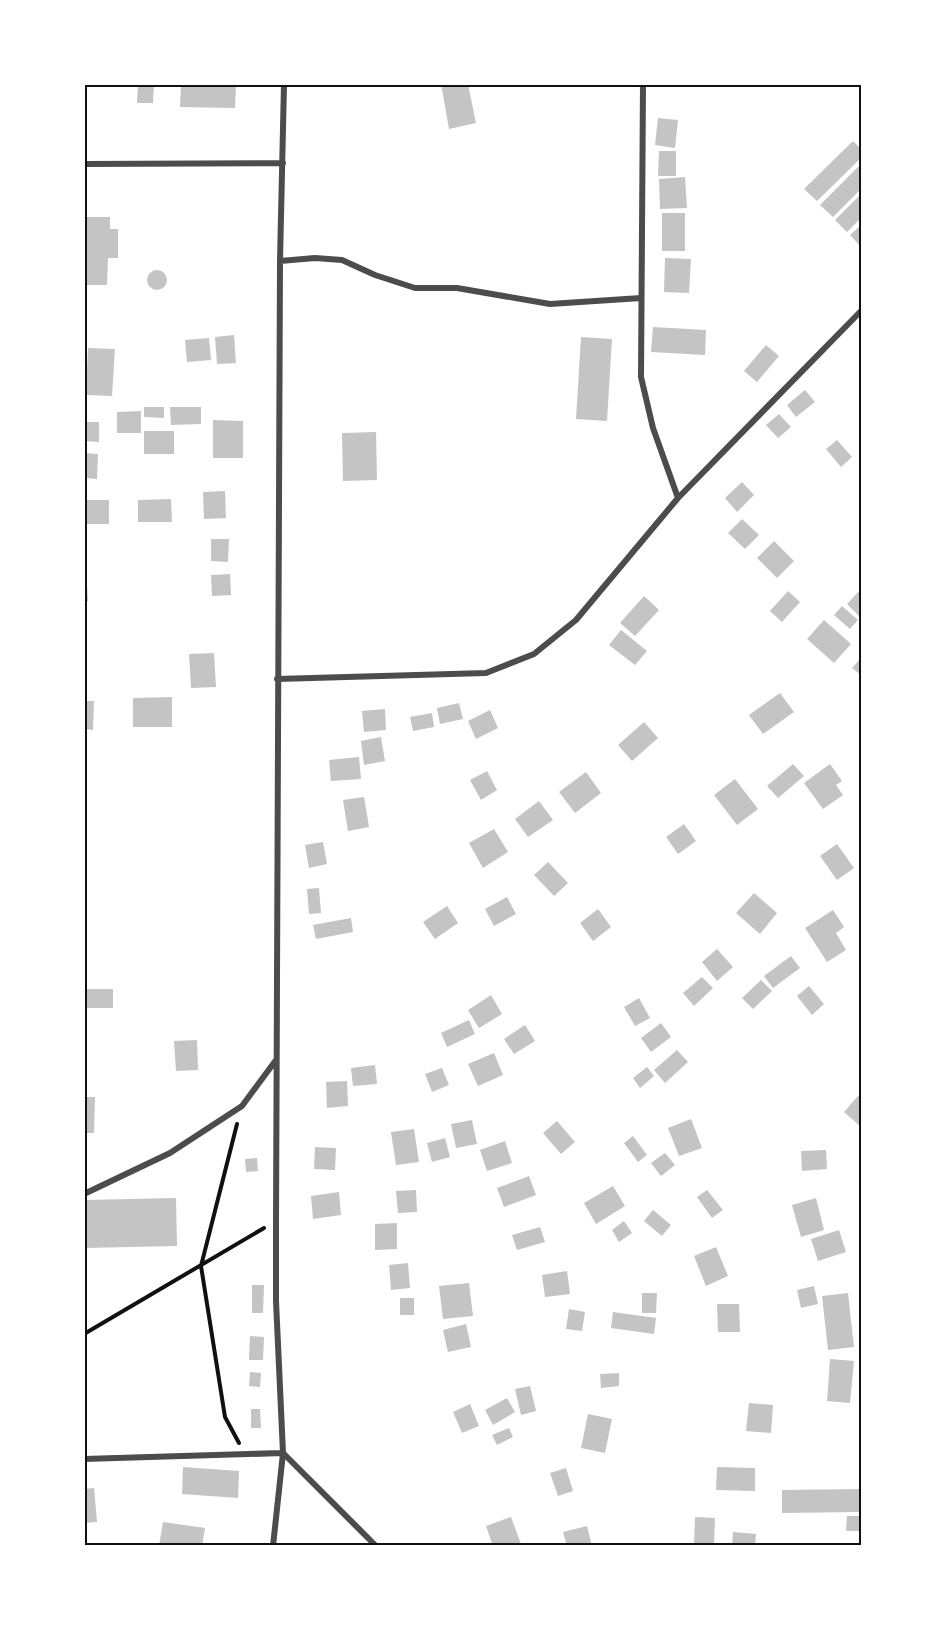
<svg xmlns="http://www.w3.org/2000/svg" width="945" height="1630" viewBox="0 0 945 1630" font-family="'Asap Condensed',sans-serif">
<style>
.building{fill:#c4c4c4}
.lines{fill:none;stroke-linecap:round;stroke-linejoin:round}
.path{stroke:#111;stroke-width:4}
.minor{stroke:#4c4c4c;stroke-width:6}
.neatline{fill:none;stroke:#111;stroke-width:2}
</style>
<rect width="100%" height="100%" fill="#fff"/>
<path class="building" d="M138,84h16l-1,19h-16z
M181,84h55l-1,24 -55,-1z
M441,84h27l8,39 -27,6z
M658,118l20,2 -3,28 -20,-3z
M853,141l8,8v9l-44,43 -13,-12z
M659,151h17v25h-18z
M861,164v25l-28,28 -13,-12z
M685,177l2,31 -27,1 -1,-30z
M861,194v24l-14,14 -12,-12z
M662,213h23v38h-23z
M84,217h26v12h8v29h-10l-1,27h-23z
M861,225v22l-11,-12z
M665,258l26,1 -2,34 -25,-1z
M147 280a10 10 0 1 1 20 0a10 10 0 1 1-20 0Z
M653,327l53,3 -1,25 -54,-3z
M234,335l2,28 -19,1 -2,-27z
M581,337l31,2 -5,82 -31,-2z
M209,338l2,22 -24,2 -2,-22z
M766,345l13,11 -22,26 -13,-11z
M88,348l27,1 -3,47 -26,-1z
M805,390l10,12 -19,15 -9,-12z
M144,407h20v11l-20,-1z
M170,407h31v17l-30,1z
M141,411v22h-24v-21z
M779,414l12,13 -13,11 -12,-13z
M213,420l30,1v37h-30z
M84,422h15v20l-15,-1z
M144,431h30v23h-30z
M376,432l1,48 -34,1 -1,-48z
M837,440l15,17 -11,10 -15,-18z
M84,453l14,1 -1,25 -13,-1z
M742,482l12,13 -17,17 -12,-14z
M225,491l1,27 -22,1 -1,-27z
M171,499l1,23h-34v-22z
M84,500h25v24h-25z
M742,519l17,16 -14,14 -17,-16z
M211,539h18l-1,23 -17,-1z
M774,541l20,20 -17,17 -20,-20z
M84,568h2l2,33 -4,1z
M230,574l1,21 -19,1 -1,-21z
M861,589v29l-14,-14z
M788,591l12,11 -18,20 -12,-11z
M644,596l15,14 -24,26 -15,-13z
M842,606l16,14 -8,9 -16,-14z
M824,620l27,24 -17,19 -27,-24z
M621,630l26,21 -12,14 -26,-20z
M214,653l2,34 -25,1 -2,-34z
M861,658v17l-9,-7z
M780,693l14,19 -31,22 -14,-19z
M172,697v30h-39v-29z
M84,701h10l-1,29 -9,-1z
M459,703l4,16 -23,5 -3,-16z
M385,709l1,21 -22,2 -2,-21z
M490,710l8,18 -22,11 -8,-18z
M432,713l2,14 -21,4 -3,-14z
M644,722l14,16 -26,23 -14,-16z
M381,737l4,24 -21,4 -3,-24z
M359,757l2,22 -30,2 -2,-21z
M793,764l11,12 -26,22 -11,-12z
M830,764l12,17 -6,4 7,10 -20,14 -19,-26z
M487,771l10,19 -16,10 -11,-20z
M586,772l15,21 -26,20 -16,-21z
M735,779l23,30 -21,16 -23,-30z
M364,797l5,30 -21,4 -5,-31z
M539,801l14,19 -25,17 -13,-18z
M684,824l12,17 -18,13 -12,-17z
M494,829l14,23 -25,16 -14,-25z
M323,842l4,22 -18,4 -4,-23z
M837,844l17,24 -17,12 -17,-24z
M548,862l20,21 -14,13 -20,-21z
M319,888l2,25 -12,1 -2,-25z
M754,893l23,20 -17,21 -24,-21z
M507,897l9,17 -22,12 -9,-17z
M447,906l11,17 -23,16 -12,-17z
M598,909l13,18 -18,14 -13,-18z
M833,910l11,17 -8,6 10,17 -19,12 -22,-34z
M351,918l2,14 -37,7 -3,-14z
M717,949l16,18 -16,14 -15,-19z
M791,956l9,12 -27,20 -9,-12z
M702,977l11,11 -19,18 -11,-13z
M761,980l11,11 -19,18 -11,-11z
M809,986l15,18 -12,11 -15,-19z
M85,989h28v19h-27z
M491,995l11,19 -23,14 -11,-18z
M639,998l11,20 -15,8 -11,-19z
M469,1020l6,14 -28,13 -6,-14z
M661,1023l10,14 -20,15 -10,-14z
M525,1025l10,16 -21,13 -10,-15z
M84,1040h3l-1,20h-2z
M197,1040l1,30 -22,1 -2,-30z
M677,1050l11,12 -23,21 -11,-13z
M494,1053l9,22 -25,11 -10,-22z
M375,1065l2,19 -24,2 -2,-18z
M647,1067l7,9 -14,12 -7,-10z
M442,1068l7,17 -17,7 -7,-18z
M347,1081l1,25 -21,2 -1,-26z
M858,1096l3,2v29l-17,-15z
M84,1097h11l-1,36h-10z
M691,1119l11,29 -23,8 -11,-28z
M472,1120l5,24 -21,4 -5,-24z
M557,1121l18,21 -14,12 -18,-21z
M414,1129l5,33 -23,3 -5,-33z
M633,1136l14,19 -9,7 -14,-19z
M445,1138l5,19 -18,5 -5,-19z
M505,1141l7,22 -25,8 -7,-21z
M315,1147l21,1 -1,22 -21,-1z
M826,1150l1,19 -25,2 -1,-20z
M665,1153l10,12 -14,11 -10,-13z
M257,1158l1,13 -12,1 -1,-13z
M529,1176l7,19 -32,12 -7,-19z
M613,1186l12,20 -29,18 -12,-21z
M416,1190l1,22 -19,1 -2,-22z
M707,1190l16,20 -11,8 -15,-21z
M339,1192l2,23 -28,4 -2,-23z
M176,1198l1,48 -93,2v-48z
M816,1198l8,32 -23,7 -9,-32z
M653,1210l18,15 -9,11 -18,-15z
M624,1221l8,12 -13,9 -7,-12z
M397,1223v26l-22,1v-26z
M540,1227l5,15 -28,8 -5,-15z
M839,1230l7,22 -28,9 -7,-22z
M716,1247l12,29 -22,10 -12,-30z
M408,1263l2,25 -19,2 -2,-25z
M567,1271l3,23 -25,3 -3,-22z
M469,1283l4,33 -30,3 -4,-33z
M252,1285h12l-1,28h-11z
M814,1286l4,18 -17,4 -4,-18z
M642,1293h15l-1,20h-14z
M848,1293l6,54 -26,3 -6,-54z
M400,1298h14v17h-14z
M717,1304h22l1,28h-22z
M569,1309l16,3 -3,19 -16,-2z
M613,1312l43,6 -2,16 -43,-6z
M466,1324l5,23 -23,5 -5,-22z
M250,1336l14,1 -1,23h-14z
M830,1359l24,2 -4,42 -23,-2z
M250,1372l11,1 -1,14 -11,-1z
M619,1373v13l-18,2 -1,-14z
M530,1386l6,25 -15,4 -6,-26z
M507,1398l8,14 -22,13 -8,-15z
M749,1403l24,2 -2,28 -25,-2z
M470,1404l9,22 -17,7 -9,-21z
M251,1409h9l1,19h-10z
M588,1414l24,5 -7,34 -24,-5z
M509,1428l4,9 -16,8 -5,-10z
M183,1467l56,4 -1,27 -56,-4z
M717,1467l38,1v23l-39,-1z
M566,1468l7,23 -15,5 -8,-23z
M94,1488l3,34 -13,1v-34z
M861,1489v23l-79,1v-23z
M847,1516h14v15h-15z
M511,1517l10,27 -6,2h-22l-7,-20z
M695,1517l20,1 -1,28h-20z
M163,1522l42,6 -3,18h-43z
M587,1526l5,20h-25l-4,-14z
M733,1532l23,2 -1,12h-23z"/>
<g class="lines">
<path class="path" d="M237,1124l-36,142 24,151 14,26
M84,1334l180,-106"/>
<path class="minor" d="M643,84l-2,293 12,51 25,70
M84,164l199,-1
M280,261l35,-3 27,2 33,15 40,13h42l93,16 91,-6
M277,679l209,-6 48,-19 42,-34 102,-122 183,-187
M84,1194l86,-41 72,-47 34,-46
M84,1459l199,-6 93,93
M273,1546l10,-93 -7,-152v-80l4,-960 4,-177"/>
</g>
<rect width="945" height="1630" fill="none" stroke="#ffffff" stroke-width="171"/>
<rect x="86" y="86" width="774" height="1458" class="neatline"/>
</svg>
